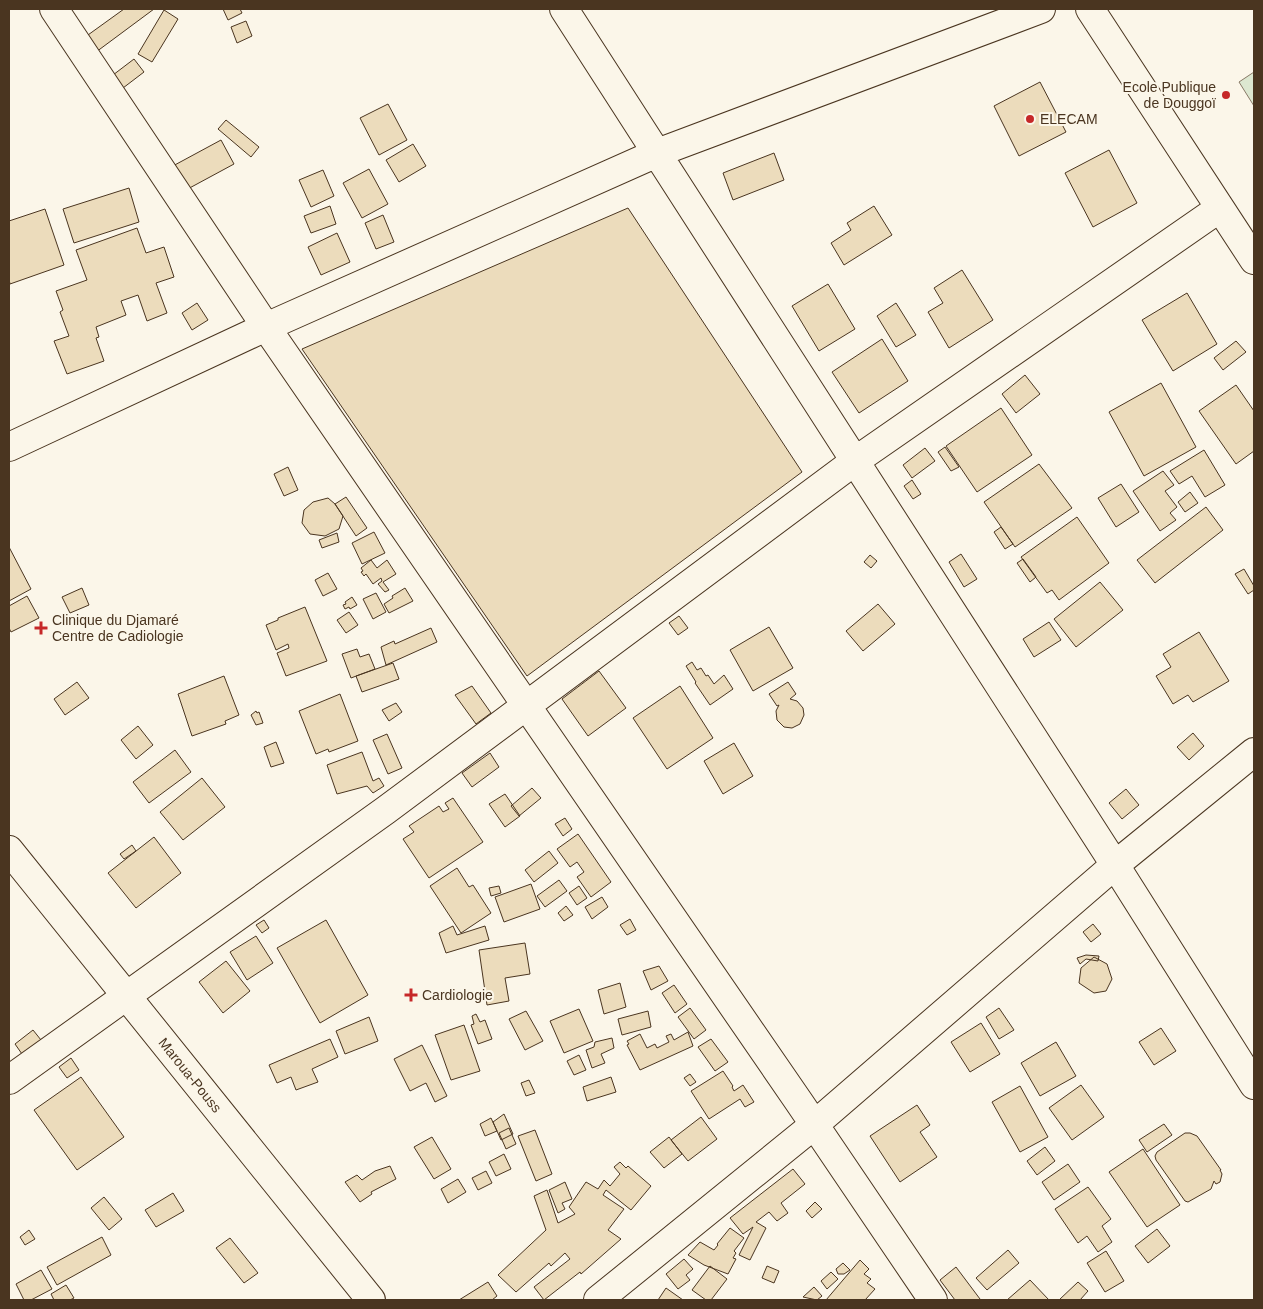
<svg xmlns="http://www.w3.org/2000/svg" width="1263" height="1309" viewBox="0 0 1263 1309" font-family="Arial,sans-serif">
<style>
.green{fill:#dce7d0;stroke:#887966}
.building{fill:#ecdcbc;stroke:#4a3520}
.lines{fill:none;stroke-linecap:round;stroke-linejoin:round}
.minor-casing{stroke:#4a3520;stroke-width:30}
.major-casing{stroke:#4a3520;stroke-width:30}
.minor{stroke:#fbf6e9;stroke-width:28}
.major{stroke:#fbf6e9;stroke-width:28}
.poi-dot{fill:#c62828;stroke:#fbf6e9;stroke-width:2}
.labels{text-anchor:middle;stroke-width:4;stroke-linejoin:round;paint-order:stroke}
.poi-label{font-size:14px;fill:#4a3520;stroke:#fbf6e9;text-anchor:start}
.street-label{font-size:14px;fill:#4a3520;stroke:#fbf6e9}
</style>
<rect width="100%" height="100%" fill="#fbf6e9"/>
<path class="green" d="M1254,72v34l-15,-24z"/>
<path class="building" d="M124,9h30l-62,46 -11,-15z
M223,9h17l2,4 -14,7z
M164,10l14,9 -26,43 -14,-8z
M246,21l6,15 -15,7 -6,-16z
M134,59l10,13 -21,16 -10,-13z
M1040,82l26,50 -47,24 -25,-50z
M388,104l19,36 -28,15 -19,-37z
M226,120l33,27 -8,10 -33,-28z
M221,140l13,24 -50,27 -13,-24z
M413,144l13,22 -27,16 -13,-22z
M1109,150l28,53 -44,24 -28,-54z
M774,153l10,27 -51,20 -10,-27z
M369,169l19,35 -26,14 -19,-35z
M323,170l11,26 -23,11 -12,-27z
M129,188l10,34 -65,21 -11,-34z
M330,206l6,18 -25,9 -7,-17z
M874,206l18,29 -48,30 -13,-22 20,-13 -4,-7z
M628,208l174,264 -275,204 -225,-327z
M45,209l19,56 -54,19 -1,-5v-58z
M383,215l11,27 -18,7 -11,-26z
M137,228l9,25 18,-6 10,30 -18,6 11,30 -20,8 -9,-26 -17,6 5,14 -30,12 3,10 -3,1 8,23 -37,13 -13,-33 15,-5 -9,-24 3,-2 -7,-19 31,-11 -11,-30z
M337,233l13,29 -29,13 -13,-28z
M962,270l31,50 -44,28 -21,-36 15,-9 -9,-15z
M828,284l27,45 -36,22 -27,-45z
M1187,293l30,51 -44,27 -31,-51z
M197,303l11,17 -16,10 -10,-17z
M896,303l20,32 -20,12 -19,-31z
M882,339l26,42 -49,32 -27,-41z
M1236,341l10,11 -23,18 -9,-12z
M1025,375l15,19 -24,19 -14,-19z
M1161,383l35,64 -52,29 -35,-64z
M1236,385l18,26v40l-18,13 -37,-53z
M1001,408l31,47 -55,37 -31,-46z
M945,447l14,20 -8,4 -13,-19z
M925,448l10,13 -23,17 -9,-13z
M1204,450l21,35 -20,12 -13,-21 -13,8 -9,-13z
M1039,464l33,44 -57,39 -31,-45z
M288,467l10,23 -14,6 -10,-22z
M1163,471l11,14 -9,6 12,16 -7,6 6,7 -16,11 -27,-40z
M912,480l9,14 -8,5 -9,-13z
M1121,484l18,28 -23,15 -18,-29z
M1190,492l8,11 -13,9 -7,-10z
M346,497l21,31 -11,8 -21,-32z
M328,498l7,6 8,12 -4,13 -14,7 -15,-2 -8,-11 2,-13 9,-8z
M1206,507l17,23 -68,53 -18,-23z
M1077,517l32,46 -50,37 -7,-10 -5,3 -26,-36z
M1001,527l12,17 -8,5 -11,-17z
M374,532l11,21 -23,11 -10,-21z
M337,533l2,9 -17,6 -3,-8z
M9,547l22,42 -22,12z
M961,554l16,25 -13,8 -15,-25z
M870,555l7,6 -6,7 -7,-6z
M1023,559l13,18 -6,5 -13,-19z
M371,560l6,8 10,-8 9,14 -13,8 6,8 -4,2 -7,-8 4,-3 -1,-3 -8,6 -7,-10 -2,2 -3,-4 2,-1 -2,-3z
M1244,569l10,17v4l-6,4 -13,-20z
M328,573l9,16 -14,7 -8,-16z
M1100,582l23,28 -47,37 -22,-28z
M82,588l7,17 -19,8 -8,-16z
M405,588l8,13 -24,12 -5,-9 9,-6 -1,-2z
M376,593l10,19 -13,7 -10,-20z
M27,596l12,22 -28,14 -2,-4v-22z
M352,597l5,8 -7,4 -1,-2 -4,2 -2,-4 3,-1 -1,-2z
M878,604l17,20 -32,27 -17,-20z
M305,607l22,54 -41,15 -9,-23 12,-5 -1,-4 -12,6 -10,-25 12,-5v-2z
M349,612l9,13 -12,8 -9,-13z
M679,616l9,12 -10,7 -9,-12z
M1049,622l12,18 -27,17 -11,-18z
M769,627l24,41 -40,23 -23,-41z
M431,628l6,14 -51,23 -5,-18 13,-6 1,3z
M1199,632l30,49 -36,21 -5,-7 -15,9 -17,-28 15,-9 -8,-13z
M357,649l3,8 9,-3 6,15 -24,9 -9,-24z
M692,662l5,8 4,-2 5,8 2,-1 6,9 10,-9 9,14 -23,16 -15,-22 1,-1 -10,-16z
M393,663l6,16 -37,13 -6,-16z
M599,671l27,37 -38,28 -26,-37z
M224,676l15,39 -14,6 1,3 -34,12 -14,-42z
M77,682l12,16 -24,17 -11,-16z
M788,682l8,12 -6,5 7,2 6,7 1,7 -4,9 -8,4 -8,-1 -7,-7 -1,-9 3,-6 -2,1 -8,-12z
M472,686l19,27 -15,11 -21,-29z
M680,686l33,52 -46,31 -34,-51z
M340,694l18,47 -29,11 -1,-3 -12,5 -17,-43z
M396,703l6,9 -13,9 -7,-11z
M256,711l1,2 2,-1 4,11 -7,2 -5,-10z
M138,726l15,19 -17,14 -15,-19z
M1193,733l11,13 -15,14 -12,-13z
M387,734l15,34 -14,6 -15,-34z
M276,742l8,21 -13,4 -7,-20z
M734,743l19,33 -30,18 -19,-33z
M175,750l16,22 -42,31 -16,-21z
M362,752l11,29 6,-3 5,8 -11,7 -6,-7 -30,8 -10,-29z
M490,753l9,14 -27,20 -10,-14z
M202,778l23,29 -42,33 -23,-28z
M532,788l9,10 -22,18 -8,-10z
M1126,789l13,16 -17,14 -13,-16z
M505,794l15,22 -15,11 -16,-23z
M453,798l30,44 -54,36 -26,-39 11,-7 -5,-6 30,-20 4,6 6,-3 -4,-6z
M565,818l7,11 -9,7 -8,-12z
M578,834l33,48 -20,15 -14,-20 7,-5 -7,-10 -7,5 -13,-18z
M154,837l27,36 -45,35 -28,-35z
M132,845l4,6 -12,8 -4,-5z
M549,851l9,12 -24,19 -9,-12z
M457,868l12,19 4,-2 18,28 -30,20 -31,-47z
M559,880l8,11 -22,16 -8,-11z
M531,884l9,25 -36,13 -9,-25z
M499,886l2,7 -10,3 -2,-8z
M579,886l8,12 -10,7 -8,-12z
M602,897l6,10 -16,12 -7,-12z
M566,906l7,9 -9,6 -6,-8z
M630,919l6,11 -9,5 -7,-10z
M264,920l5,8 -7,5 -6,-8z
M326,920l42,75 -48,28 -43,-75z
M1093,924l8,10 -10,8 -8,-10z
M453,926l4,9 28,-9 4,14 -43,13 -7,-20z
M256,936l17,27 -26,17 -17,-28z
M525,943l5,31 -25,4 4,23 -22,4 -8,-55z
M1086,955l13,1 -1,5 -12,-2 -6,5 -3,-6z
M1094,957l13,7 5,15 -6,12 -12,2 -15,-10 2,-15z
M226,961l24,30 -27,22 -24,-31z
M659,966l9,15 -17,9 -8,-19z
M620,983l6,24 -22,7 -6,-24z
M674,985l13,19 -12,9 -13,-20z
M690,1008l16,22 -12,9 -16,-22z
M999,1008l15,22 -15,9 -13,-22z
M579,1009l14,32 -29,12 -14,-32z
M526,1011l17,30 -18,9 -16,-31z
M648,1011l3,16 -29,8 -4,-16z
M476,1014l4,8 5,-2 7,19 -14,5 -7,-19 3,-1 -2,-8z
M369,1017l9,24 -33,13 -9,-23z
M981,1023l19,31 -30,18 -19,-30z
M464,1025l16,46 -29,9 -16,-45z
M1161,1028l15,23 -22,14 -15,-23z
M33,1030l8,10 -19,14 -7,-10z
M688,1032l5,14 -53,24 -13,-25 2,-1 -2,-3 13,-7 7,14 8,-4 2,4 12,-6 -3,-6 5,-2 3,6z
M612,1038l2,10 -13,6 4,9 -13,5 -6,-18 8,-3 1,-5z
M330,1039l8,18 -26,12 6,13 -22,8 -5,-13 -14,6 -8,-18z
M711,1039l17,23 -13,9 -17,-24z
M1056,1042l20,34 -36,20 -19,-33z
M422,1045l25,51 -12,6 -9,-19 -16,8 -16,-32z
M579,1055l7,15 -12,5 -7,-14z
M71,1058l8,12 -12,8 -8,-11z
M723,1071l10,15 -1,1 2,4 9,-6 11,17 -9,5 -5,-8 -31,20 -18,-28z
M690,1074l6,8 -6,4 -6,-8z
M81,1077l43,60 -47,33 -43,-60z
M611,1077l5,15 -29,9 -4,-14z
M529,1080l6,13 -9,3 -5,-13z
M1081,1085l23,32 -32,23 -23,-32z
M1020,1086l28,51 -28,15 -28,-50z
M917,1105l13,20 -10,7 17,25 -37,25 -30,-46z
M504,1114l9,20 -12,6 -8,-18z
M701,1117l16,22 -29,22 -17,-21z
M491,1118l6,13 -12,5 -5,-12z
M1164,1124l8,11 -25,17 -8,-12z
M509,1128l7,16 -10,5 -7,-16z
M535,1130l17,44 -16,7 -18,-45z
M1185,1133h5l7,3 24,34h-1l2,4 -2,8 -4,2 -2,-3 -3,8 -23,13 -3,-1 -29,-41 -1,-4 2,-4z
M432,1137l19,32 -17,10 -20,-32z
M669,1137l13,17 -18,14 -14,-16z
M1045,1147l10,14 -18,14 -10,-14z
M1143,1149l37,56 -33,22 -38,-55z
M504,1154l7,15 -15,7 -7,-14z
M620,1162l6,6 2,-2 23,20 -20,24 -25,-20 -3,5 21,14 -16,21 13,9 -40,35 -1,-2 -36,28 -10,-13 36,-28 -5,-6 -14,13 -2,-3 -33,29 -18,-17 48,-45 -12,-34 13,-6 11,33 17,-9 -6,-7 17,-25 12,7 6,-9 6,6 10,-12 -6,-7z
M1068,1164l12,18 -26,18 -12,-18z
M390,1166l6,13 -25,13 1,2 -12,8 -15,-20 12,-7 5,5 13,-9z
M793,1169l12,15 -24,19 7,10 -11,8 -8,-9 -13,10 10,6 -16,32 -11,-5 14,-28 -10,7 -13,-16z
M486,1171l6,12 -14,7 -6,-12z
M458,1179l8,13 -18,11 -7,-14z
M565,1182l7,17 -10,4 3,6 -7,4 -9,-23z
M1088,1187l23,32 -9,7 10,16 -14,10 -11,-16 -9,7 -23,-34z
M173,1193l11,18 -28,16 -11,-17z
M104,1197l18,22 -13,11 -18,-22z
M815,1202l7,7 -10,9 -6,-7z
M730,1228l14,10 -10,13 2,2 -3,5 3,1 -8,15 -24,-9 -16,-10 12,-13 14,8 4,-5 -1,-1z
M1157,1229l13,17 -22,17 -13,-17z
M29,1230l6,9 -10,6 -5,-8z
M102,1237l9,18 -54,30 -10,-18z
M230,1238l28,35 -14,10 -28,-35z
M1008,1250l11,13 -32,27 -11,-12z
M1106,1251l18,30 -19,11 -18,-29z
M684,1259l9,10 -7,6 4,5 -12,9 -12,-15z
M860,1260l9,9 -5,5 7,5 -4,4 8,6 -10,11h-39z
M843,1263l7,7 -6,4h-6l-2,-5z
M710,1266l17,13 -16,21h-5l-14,-10z
M767,1266l12,5 -5,12 -12,-5z
M956,1267l24,32 -1,1h-24l-15,-20z
M41,1270l11,19 -21,11h-7l-8,-16z
M831,1272l7,7 -11,10 -6,-8z
M1030,1280l19,20h-42z
M488,1282l9,14 -5,4h-33z
M1078,1282l10,9 -8,9h-21z
M66,1285l8,13 -4,2h-16l-3,-6z
M814,1287l8,9 -5,4 -14,-3z
M666,1288l17,12h-25z"/>
<g class="lines">
<defs>
<path id="minor" d="M54,9l212,318 533,775 134,198
M564,9l551,856 139,220
M1090,9l164,251
M9,447l257,-120 391,-174 384,-144
M9,1080l377,-270 469,-349 365,-253
M598,1300l216,-175 301,-260 139,-113"/>
<g id="major">
<path id="s1" d="M9,850l362,450"/>
</g>
</defs>
<use href="#minor" class="minor-casing"/>
<use href="#major" class="major-casing"/>
<use href="#minor" class="minor"/>
<use href="#major" class="major"/>
</g>
<g class="poi-dot">
<circle cx="1226" cy="95" r="5"/>
<circle cx="1030" cy="119" r="5"/>
<path d="M38.5 620.5h5v5h5v5h-5v5h-5v-5h-5v-5h5z"/>
<path d="M408.5 987.5h5v5h5v5h-5v5h-5v-5h-5v-5h5z"/>
</g>
<g class="labels">
<g class="poi-label">
<text x="1216" y="92" text-anchor="end">Ecole Publique<tspan x="1216" dy="16">de Douggoï</tspan></text>
<text x="1040" y="124">ELECAM</text>
<text x="52" y="625">Clinique du Djamaré<tspan x="52" dy="16">Centre de Cadiologie</tspan></text>
<text x="422" y="1000">Cardiologie</text>
</g>
<g class="street-label">
<text dy="5" stroke="none"><textPath href="#s1" startOffset="289">Maroua-Pouss</textPath></text>
</g>
</g>
<rect width="1263" height="1309" fill="none" stroke="#4a3520" stroke-width="20"/>
</svg>
